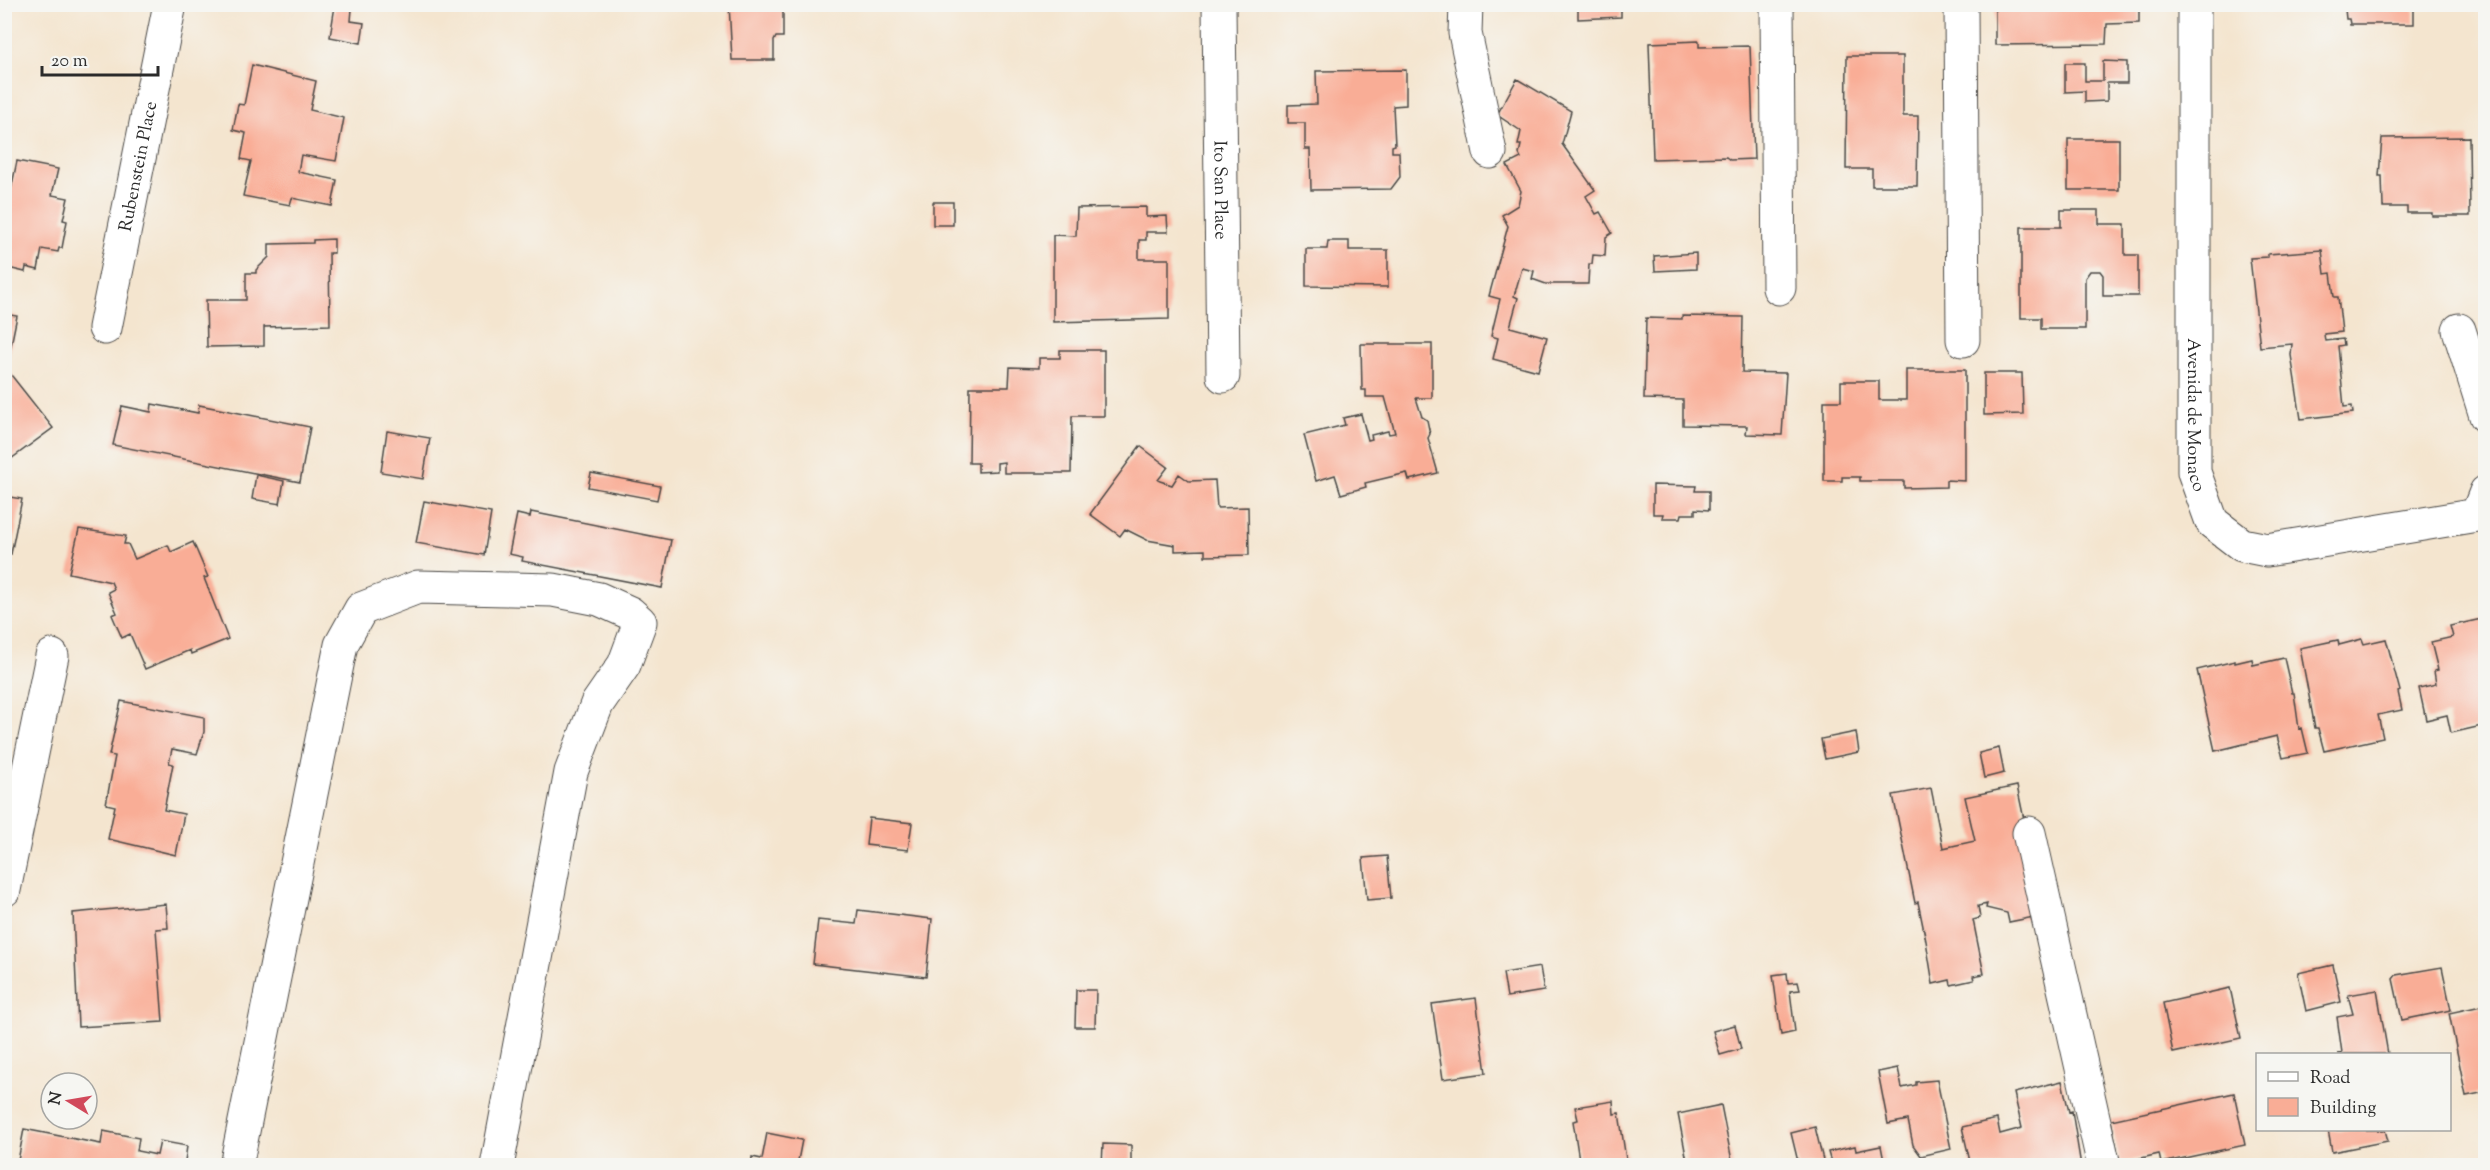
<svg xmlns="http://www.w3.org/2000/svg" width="2490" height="1170" viewBox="0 0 2490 1170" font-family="'Sorts Mill Goudy',serif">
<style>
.building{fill:#f9ad96}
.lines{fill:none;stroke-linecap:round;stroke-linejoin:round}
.minor-casing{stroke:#494744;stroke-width:35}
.minor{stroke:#fff;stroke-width:33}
.labels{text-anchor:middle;stroke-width:6;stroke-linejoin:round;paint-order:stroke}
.street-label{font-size:18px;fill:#2b2b2b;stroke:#f6f6f2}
</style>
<rect width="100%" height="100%" fill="#f6f6f2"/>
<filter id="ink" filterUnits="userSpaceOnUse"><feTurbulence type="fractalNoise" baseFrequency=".0167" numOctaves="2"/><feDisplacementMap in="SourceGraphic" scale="12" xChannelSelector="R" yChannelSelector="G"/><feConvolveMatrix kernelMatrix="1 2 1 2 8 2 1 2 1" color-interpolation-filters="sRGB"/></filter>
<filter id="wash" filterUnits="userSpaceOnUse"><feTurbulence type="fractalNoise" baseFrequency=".008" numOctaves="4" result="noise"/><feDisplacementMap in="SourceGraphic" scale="24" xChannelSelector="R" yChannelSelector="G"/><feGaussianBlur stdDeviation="1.35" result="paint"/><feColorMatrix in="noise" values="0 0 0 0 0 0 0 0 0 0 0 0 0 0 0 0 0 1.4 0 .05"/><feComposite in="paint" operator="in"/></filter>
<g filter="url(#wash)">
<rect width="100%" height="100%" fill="#f4e5cf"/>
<g id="blocks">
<path class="building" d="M729,4h54v33h-7l-2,4v19h-42z
M1578,4h43v13l-43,2z
M1995,4h144v19l-32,1 -1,20 -111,1z
M2349,4h65v20h-64l-1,-5h-3l-1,-10h4z
M335,6l17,3 -1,12 13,2 -3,20 -31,-6z
M1699,41v6l51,-1 4,113 -24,1 -4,-3 -73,2 -4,-116z
M1847,56h56v60h15l-1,70h-45v-17h-26z
M2103,61l24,1v21h-20v18l-22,1v-11l-20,1v-29h20v18h18z
M252,65l64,16 -6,29 34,8 -8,43 -35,-6 -3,17 39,8 -5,26 -40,-8 -2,7 -47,-9 8,-35 -10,-2 5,-26 -13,-3 5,-26 6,1z
M1406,70v35l-13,1 2,39 -3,1v6h7l1,25 -9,12 -80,1 -1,-41h-5v-26h-17v-18l29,-1 -1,-33z
M1517,79l54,32 -9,33 33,46 -9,6 10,18 4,-2 12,21 -6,4 -1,19 -12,-1 -1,9h-3l-1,20h-42l-14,-5 2,-8 -12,-3 -8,28 4,2 -8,29 37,10 -9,34 -45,-12 5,-21 -7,-2 9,-37 -11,-3 19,-70 -6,-11 16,-10 3,-14 -14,-26 14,-7 -2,-4 2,-9h-3l3,-14 -24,-16z
M2469,137l1,79h-38v-3h-25v-6h-24l-1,-31h-3l3,-38z
M2068,139h51v51h-51z
M17,161l41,8 -6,26 16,3 -5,22 4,1 -5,27h-3l-1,4 -16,-3 -4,21 -12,-3 -1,5 -21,-5v-78l7,1z
M933,202h20v23h-20z
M1146,207v10l21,-1 1,16h-22v8h-7v19h30v60l-116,3v-87l23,1 1,-28z
M2061,210h38v14h26v31h13v41h-35v-21l-3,-4h-10l-5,7v51h-44v-11h-20v-91h40z
M334,239v14h-5l1,72 -66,2v19l-57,1 -1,-47h40v-27h10v-3l13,-13v-13l44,-1v-3z
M1328,241h21v9h39v37l-82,-1v-37h21z
M2322,250l3,24 6,-1 3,24h4l4,35 -18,2 1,7 18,-2 1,6 -6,1 6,61 8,-1 1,7 -52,6 -10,-64 1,-11 -32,3 -10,-89 18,-1v-3z
M1696,253v16l-41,2 -1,-15z
M4,314l13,2 -9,44 -4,-1z
M1682,316l61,1 -1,55 44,1 -4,62 -36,-1 1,-8 -64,-1v-25l-39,-1 2,-81 36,1z
M1361,344h71v54h-16l6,19 5,3 3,14 -2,4 10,35 -29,7 -2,-7 -42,10 1,4 -25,7 -6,-19 -19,6 -12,-46 41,-10 -2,-7 18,-4 7,26 4,-1 -1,-4 17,-4 1,3 6,-1 -10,-36h-19v-7h-4z
M1060,350h44v66h-32l-1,57h-67v-11l-7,1v8l-19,1v-9h-9l1,-76h39l1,-20 29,1v-10h21z
M4,366l49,62 -49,36z
M1906,370h59v111l-19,-1v7l-42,1v-7h-44v-4h-18v4h-18v-80h17v-20h38v19h27z
M1984,373h38l1,41 -39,1z
M152,404l46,9 1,-8 111,22 -10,55 -187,-37 9,-39 29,6z
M387,431l43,7 -7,41 -42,-7z
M1140,446l28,21 -10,13 2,1 12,4 7,-11 10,7 26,-1 2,28 31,-1 1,48 -44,1v-6l-30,1v-6l-28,-5 -22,-11 -5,7 -30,-22z
M591,473l69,13 -3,14 -69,-13z
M256,475l28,6 -4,23 -28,-5z
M1653,485l43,1 -1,5h14v19l-14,-1v5h-13l-1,4h-19l1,-4h-10z
M4,496l18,3 -11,55 -7,-2z
M424,501l67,12 -7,42 -68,-12z
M531,512l140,28 -9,48 -140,-27 1,-4 -14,-3 8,-40 13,3z
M79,529l47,7 -2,8h4l7,15 33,-14 3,7 22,-10 15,35 -4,1 24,61 -37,15 -1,-4 -45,19 -15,-35 -8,4 -10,-23 5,-2 -9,-21 6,-3 -3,-7 -42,-9z
M2486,618v107l-35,8 -4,-18 -21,5 -7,-32 17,-4 -2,-13 4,-1 -7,-28 22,-5 -3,-11z
M2362,639l2,5 22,-5 14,52 -2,1 4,18 -24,5 5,23 -59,13 -6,-23h-3l-15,-80 38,-8 1,5z
M2284,658l8,35h2l5,36 3,-1 6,25 -25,5 -6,-22 -62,15 -18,-81 38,-9v2l17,-4 1,6z
M121,701l83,16v15l-7,22 -25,-5 -3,14 4,1 -9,46 20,4 -8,41 -68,-16 7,-33 -9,-2 9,-48 -6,-1z
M1856,732l3,20 -34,7 -4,-20z
M1999,748l5,25 -20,5 -5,-25z
M2017,786l13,62 9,68 -30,6 -2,-9 -21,-5 1,-4 -9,2 2,12 -7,2 11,54 -11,2 1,4 -23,5 -1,-5 -17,4 -7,-43 -8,-39 -3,1 -22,-108 38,-7 12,60 32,-7 -10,-44z
M869,818l43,5 -4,27 -42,-5z
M1387,856l4,42 -24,2 -4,-42z
M166,904l2,24 -12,1 7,93 -85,5 -5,-114z
M858,910l74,9 -6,58 -113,-13 5,-44 38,4z
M2333,965l8,37 -35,9 -8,-38z
M1540,967l4,24 -37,6 -4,-24z
M2442,967l9,43 -49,10 -9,-41 3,-4z
M1787,973l1,10 10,-1 2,8 -10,1 5,41 -14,3 -8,-60z
M2230,988l11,50 -68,15 -10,-50z
M1076,990h20l-1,37h-20z
M2377,990l11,64h-50l4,-1 -5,-36 16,-3 -5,-19z
M1476,998l10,75 -43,6 -11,-75z
M2486,1005v87l-20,4 -17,-83z
M1735,1025l6,24 -21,6 -7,-24z
M1898,1068l4,20 14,-3v-3l21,-2 14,69 -30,7 -8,-11 -5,-25 -20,4 -10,-52z
M2062,1081l7,31 3,-1 9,55h-110l-9,-39 35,-8 3,15 22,-6 -8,-35z
M2234,1093l11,52 -84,18 -2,-9 -39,9 -9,-43z
M1613,1101l1,13 5,-1 8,53h-47l-7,-45 5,-1 -3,-13z
M1721,1105l12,61h-45l-10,-52z
M1815,1127l9,37 -25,2 -8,-33z
M24,1129l77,15 2,-13 36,7 -2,13 20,4 3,-14 27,5 -2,15 9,1v4h-177z
M2328,1130h57l3,11 -56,11z
M767,1133l35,7 -5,26h-46l1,-9 10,2z
M1103,1144l28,1v21h-29z
M1855,1146l1,5 25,-5 4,20h-53l-4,-14z"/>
</g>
</g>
<g filter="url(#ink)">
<use href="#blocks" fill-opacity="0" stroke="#494744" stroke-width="1.5"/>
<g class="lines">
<defs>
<g id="minor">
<path id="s1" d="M1219,4l4,372"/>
<path d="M1466,4l-1,29 25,119"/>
<path d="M1777,4l2,284"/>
<path d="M1961,4l2,336"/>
<path id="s2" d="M2194,4v468l18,50 30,23 25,5 210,-35 9,-23"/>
<path id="s3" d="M105,328l65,-324"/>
<path d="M2459,330l27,86"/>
<path d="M2029,833l75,333"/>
<path d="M4,890l48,-234"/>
<path d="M236,1166l105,-521 20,-36 57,-22 135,3 46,9 31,14 10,9 -16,43 -27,39 -26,68 -74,394"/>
</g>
</defs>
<use href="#minor" class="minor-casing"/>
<use href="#minor" class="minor"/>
</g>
</g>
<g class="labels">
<g class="street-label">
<text dy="6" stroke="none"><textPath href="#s3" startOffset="165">Rubenstein Place</textPath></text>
<text dy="6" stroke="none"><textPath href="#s1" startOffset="186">Ito San Place</textPath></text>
<text dy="6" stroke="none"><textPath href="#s2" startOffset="411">Avenida de Monaco</textPath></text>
</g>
</g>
<rect width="2490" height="1170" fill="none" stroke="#f6f6f2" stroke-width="24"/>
<rect x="2256" y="1053" width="195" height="78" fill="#f6f6f2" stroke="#a5a5a2" stroke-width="1.5"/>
<rect x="2268" y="1072" width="30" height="9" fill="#ffffff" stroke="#a5a5a2" stroke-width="1.5"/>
<text x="2310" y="1083" font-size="18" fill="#2b2b2b">Road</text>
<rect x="2268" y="1098" width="30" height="18" fill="#f9ad96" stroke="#a5a5a2" stroke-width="1.5"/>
<text x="2310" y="1113" font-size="18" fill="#2b2b2b">Building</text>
<g transform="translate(69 1101) rotate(281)"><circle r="28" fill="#f6f6f2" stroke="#a5a5a2" stroke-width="1.5"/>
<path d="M0-4.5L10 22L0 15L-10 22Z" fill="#d1495b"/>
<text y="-9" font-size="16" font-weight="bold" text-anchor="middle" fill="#2b2b2b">N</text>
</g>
<path d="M42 66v9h116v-9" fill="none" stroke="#2b2b2b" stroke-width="3"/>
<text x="51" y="66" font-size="18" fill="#2b2b2b" stroke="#f6f6f2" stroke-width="4.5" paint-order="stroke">20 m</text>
</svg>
